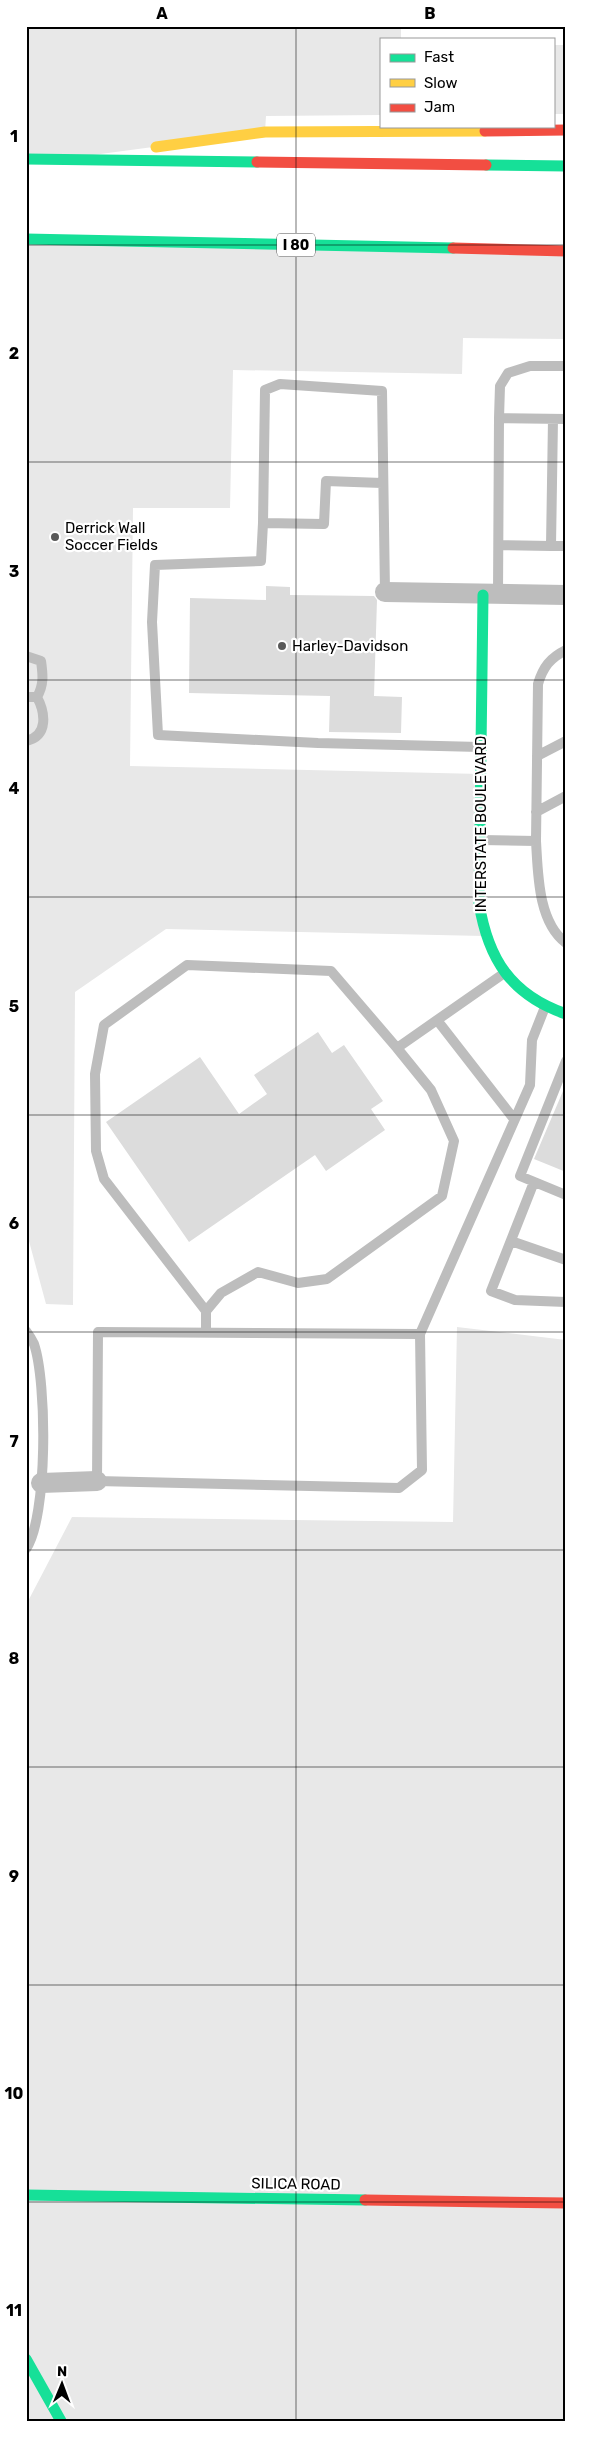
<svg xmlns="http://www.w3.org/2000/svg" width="592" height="2447" viewBox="0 0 592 2447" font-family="Rubik,sans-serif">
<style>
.green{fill:#e8e8e8}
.building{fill:#dcdcdc}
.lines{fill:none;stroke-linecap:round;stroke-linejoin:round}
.lane{stroke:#bdbdbd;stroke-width:10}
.street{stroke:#bdbdbd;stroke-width:20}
.fast{stroke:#16e098;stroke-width:11}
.slow{stroke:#ffcf43;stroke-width:11}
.jam{stroke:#f24e42;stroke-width:11}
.grid{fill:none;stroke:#000;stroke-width:1;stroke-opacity:0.55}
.poi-dot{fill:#595959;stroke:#fff;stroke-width:2}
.labels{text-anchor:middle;stroke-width:4.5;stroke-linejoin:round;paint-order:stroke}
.shield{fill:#fff;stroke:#4c4c4c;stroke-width:1}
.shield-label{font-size:14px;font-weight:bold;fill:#000}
.poi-label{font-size:15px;fill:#000;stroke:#fff;text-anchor:start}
.street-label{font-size:15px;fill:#000;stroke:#fff}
.neatline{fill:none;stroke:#000;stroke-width:2}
.grid-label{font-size:16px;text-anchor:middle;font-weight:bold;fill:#000}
</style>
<rect width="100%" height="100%" fill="#fff"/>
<path class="green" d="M26,26h375v13h-20v76l-115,1 -1,16 -202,27h-37z
M553,45h13v69h-13z
M26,239l540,12v88l-103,-1 -1,36 -229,-4 -3,138h-97l-3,258 351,8 3,162 -318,-7 -91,63 -2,313 -27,-1 -20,-74z
M457,1327l109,13v1081h-540v-816l46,-88 381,5z"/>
<path class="building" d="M266,586l24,1v8l84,1 3,4 -3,96 28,1 -1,36 -72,-1 1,-36 -141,-3 1,-95 76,2z
M318,1032l14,21 12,-8 39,56 -12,8 14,21 -59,41 -11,-16 -126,87 -83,-120 94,-65 39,57 28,-20 -13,-19z
M566,1084v88l-32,-13z"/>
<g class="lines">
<path class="lane" d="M499,418l1,-32 8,-13 22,-7h36
M382,483l-56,-2 -2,43 -61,-1 2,-133 15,-6 102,7 3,201
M263,523l-2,38 -106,4 -3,57 6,113 160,8 162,4
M499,545l52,1 2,-127
M551,546h15
M498,595l1,-177 67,1
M26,656l15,5c2,14 3,24 -4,36
M26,697h11
M26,741c23,-5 19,-29 11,-44
M537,756l29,-15
M536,812l30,-16
M481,840l55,1c2,33 2,81 30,102
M536,841l2,-157c5,-17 12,-26 28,-34
M437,1020l77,99
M566,1061l-46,115 46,19
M534,1182l-43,109 24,9 51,2
M511,1241l55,19
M206,1311l15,-18 37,-21 40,11 29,-4 115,-83 12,-55 -23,-51 -34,-42
M26,1331c3,4 6,9 8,13 13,38 14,173 -8,205
M206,1333v-22l-102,-132 -8,-28 -1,-77 9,-49 83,-60 144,6 66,77 106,-74
M420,1334l2,136 -23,18 -302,-7 1,-149 322,2 110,-249 2,-45 13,-33"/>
<path class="street" d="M385,592l181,3
M41,1483l56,-2"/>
<path class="fast" d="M26,159l231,3
M486,165l80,1
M26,239l427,9
M483,595l-4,308c9,56 32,92 87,111
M26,2195l339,5
M26,2359l35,62"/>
<path class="slow" d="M156,147l109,-15 220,-1"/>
<path class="jam" d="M485,131l81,-1
M257,162l229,3
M453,248l113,3
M365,2200l201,3"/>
</g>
<path class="grid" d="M296,26v2395M26,245h540M26,462h540M26,680h540M26,897h540M26,1115h540M26,1332h540M26,1550h540M26,1767h540M26,1985h540M26,2202h540"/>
<g class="poi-dot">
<circle cx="55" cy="537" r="5"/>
<circle cx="282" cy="646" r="5"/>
</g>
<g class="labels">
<rect class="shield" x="277" y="233.5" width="38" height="23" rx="4"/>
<g class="shield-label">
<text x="296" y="250">I 80</text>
</g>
<g class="poi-label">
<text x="65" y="533">Derrick Wall<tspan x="65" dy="17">Soccer Fields</tspan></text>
<text x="292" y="651">Harley-Davidson</text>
</g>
<g class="street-label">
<text transform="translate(481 824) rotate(-90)" y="5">INTERSTATE BOULEVARD</text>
<text transform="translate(296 2184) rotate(1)" y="5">SILICA ROAD</text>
</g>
</g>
<rect width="592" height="2447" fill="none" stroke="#ffffff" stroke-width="55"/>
<rect x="380" y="38" width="175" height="90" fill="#ffffff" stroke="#999999"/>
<rect x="390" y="54" width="25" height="8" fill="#16e098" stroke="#999999"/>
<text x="424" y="62" font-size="15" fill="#000000">Fast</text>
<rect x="390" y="79" width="25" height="8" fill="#ffcf43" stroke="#999999"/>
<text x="424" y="88" font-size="15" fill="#000000">Slow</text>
<rect x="390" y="104" width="25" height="8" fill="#f24e42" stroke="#999999"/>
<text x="424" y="112" font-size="15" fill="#000000">Jam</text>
<g transform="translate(62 2384) rotate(1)" stroke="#ffffff" stroke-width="4" paint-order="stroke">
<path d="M0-4L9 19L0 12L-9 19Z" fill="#000000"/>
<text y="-8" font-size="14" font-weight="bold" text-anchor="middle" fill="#000000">N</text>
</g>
<rect x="28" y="28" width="536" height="2392" class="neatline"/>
<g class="grid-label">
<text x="162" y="19">A</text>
<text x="430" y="19">B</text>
<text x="14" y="142">1</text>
<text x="14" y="359">2</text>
<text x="14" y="577">3</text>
<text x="14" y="794">4</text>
<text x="14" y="1012">5</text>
<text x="14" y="1229">6</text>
<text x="14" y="1447">7</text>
<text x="14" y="1664">8</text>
<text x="14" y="1882">9</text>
<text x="14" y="2099">10</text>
<text x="14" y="2316">11</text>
</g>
</svg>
